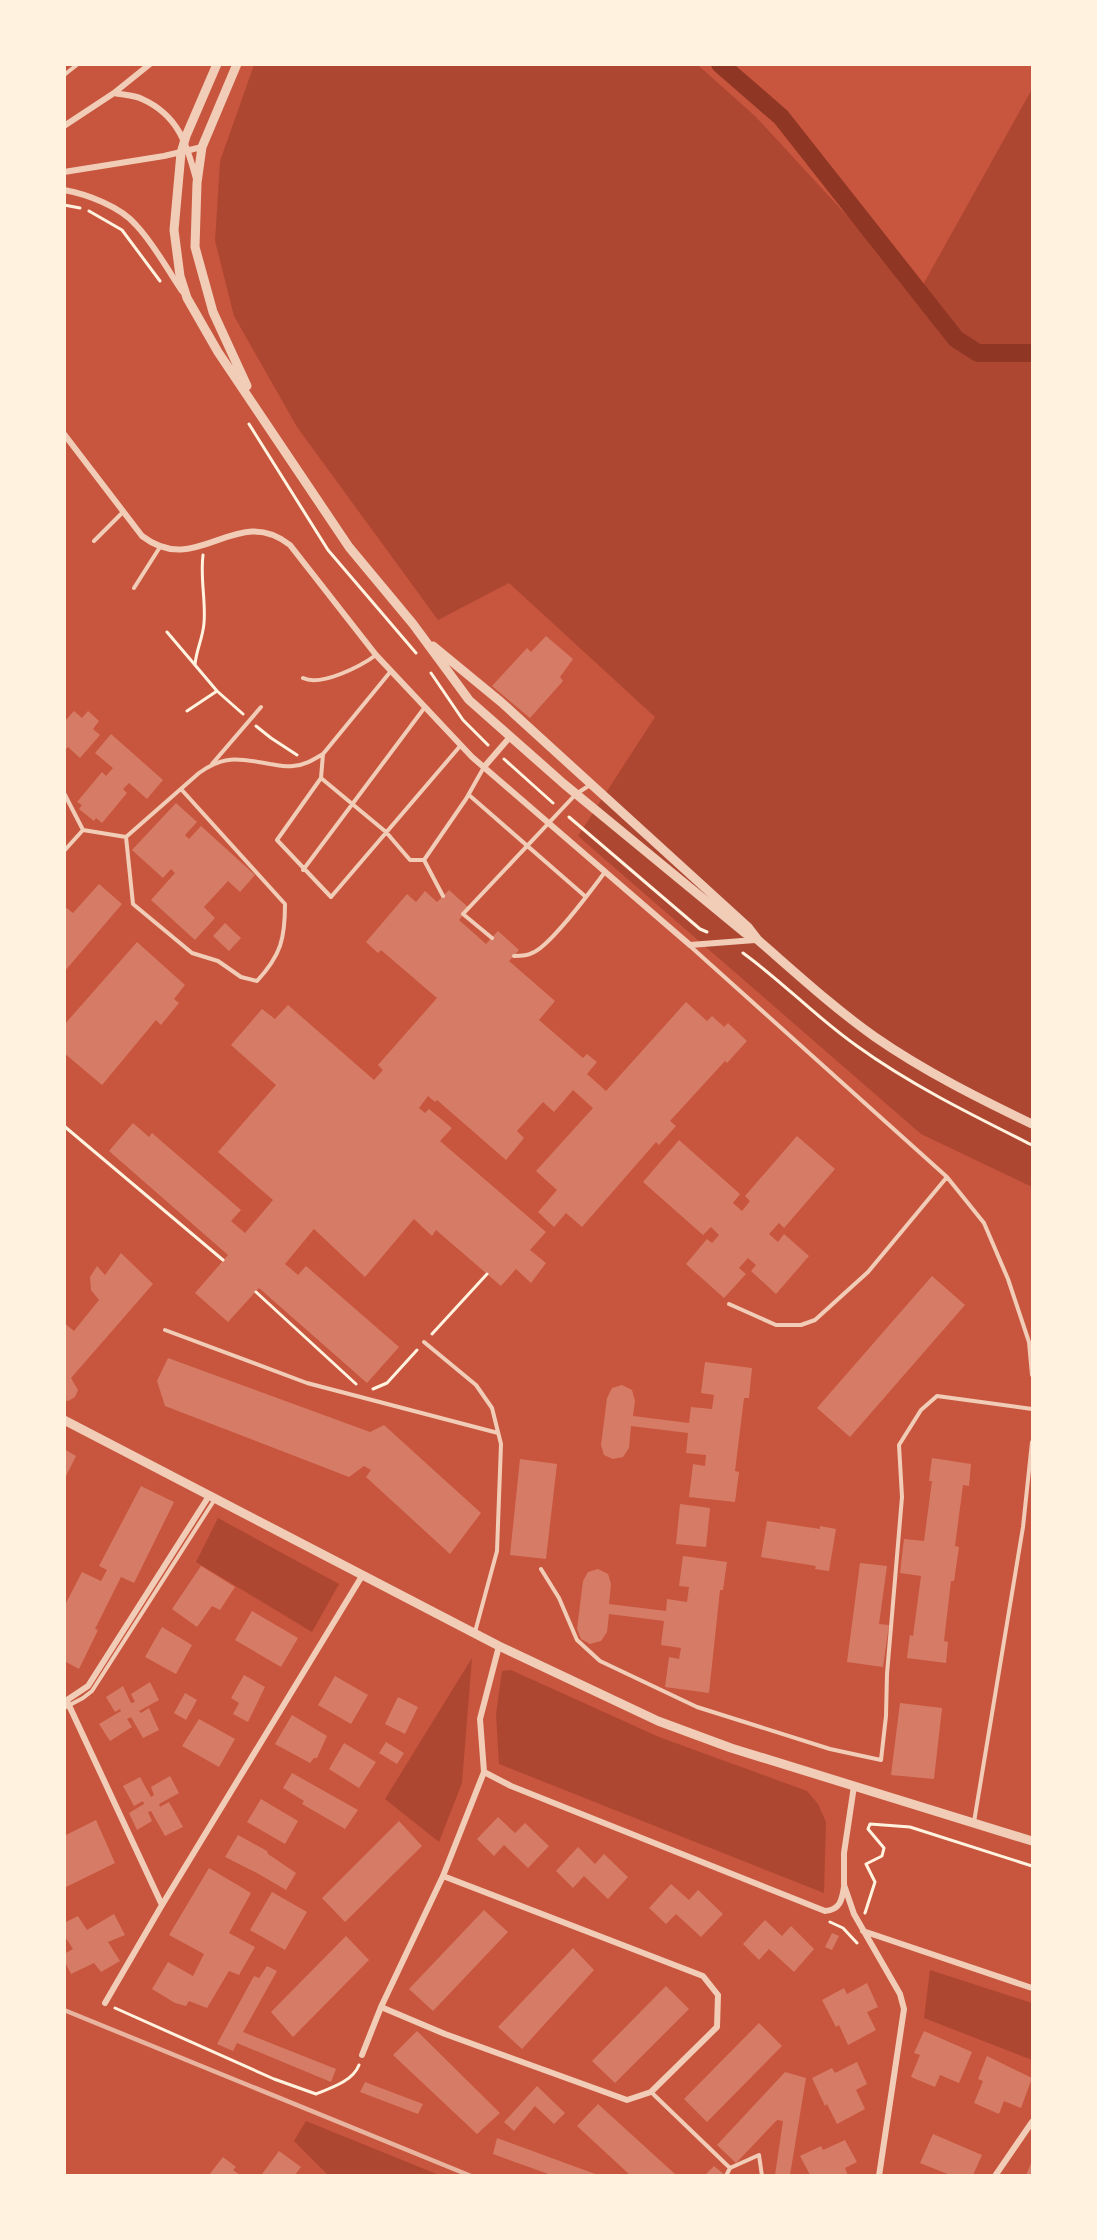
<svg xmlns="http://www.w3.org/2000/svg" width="1097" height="2240" viewBox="0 0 1097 2240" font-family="'Work Sans',sans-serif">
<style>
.green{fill:#ae4732}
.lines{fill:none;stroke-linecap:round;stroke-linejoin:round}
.canal{stroke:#8f3625;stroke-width:18}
.building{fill:#d67c66}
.path{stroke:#fff3e0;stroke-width:3}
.service{stroke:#f1ccb7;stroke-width:4}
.minor{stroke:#f1ccb7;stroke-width:6}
.tertiary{stroke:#f1ccb7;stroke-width:9}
.rail{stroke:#e9b49f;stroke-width:4.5}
</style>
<rect width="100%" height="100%" fill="#c8553d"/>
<path class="green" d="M254,65h444l58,52 95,103 64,79 117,-210v1098l-111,-53 -343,-298 77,-119 -146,-134 -71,37 -141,-193 -63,-111 -19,-75 5,-80z
M218,1518l121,66 -27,48 -116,-70z
M472,1658l-10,125 -23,59 -54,-43z
M511,1670l148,67 148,54 11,13 8,18 -2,71 -325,-129 -3,-50 6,-43z
M930,1970l102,33v57l-108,-42z
M306,2121l133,54h-111l-34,-34z"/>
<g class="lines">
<path class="canal" d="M720,64l61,53 175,222 22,14h54"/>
</g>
<path class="building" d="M546,636l27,23 -13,18 3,4 -33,37 -38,-32 35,-38 4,4z
M74,711l8,7 6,-7 11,10 -6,8 7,6 -20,23 -12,-11 -4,4v-29z
M111,734l52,46 -16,19 -18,-16 -6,6 4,4 -25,30 -6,-5 -2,3 -15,-12 3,-4 -5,-3 25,-30 4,4 7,-8 -18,-15z
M176,803l21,19 -12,13 4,4 12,-13 54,49 -15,17 -12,-11 -24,26 11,11 -20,22 -44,-40 24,-27 -4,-4 -8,9 -31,-28z
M99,884l23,20 -58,68v-66l9,7z
M449,890l20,18 -10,12 27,24 12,-13 21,19 -10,11 46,40 -16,19 44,38 4,-4 10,8 -10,12 19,17 80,-89 21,19 5,-5 12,11 4,-4 19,18 -20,22 -2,-2 -55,60 6,5 -17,19 -3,-3 -74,85 -16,-14 -12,14 -16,-15 19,-22 -21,-19 57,-63 -20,-18 -19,22 -11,-10 -26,29 7,7 -18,22 -69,-60 -2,2 -7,-6 -9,12 6,5 4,-4 23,19 -12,13 106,91 -16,18 16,13 -15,20 -15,-14 -15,17 -65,-56 -4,6 -18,-17 -49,58 -51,-48 -29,35 13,11 8,-9 93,81 -32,36 -108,-95 -31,34 -33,-29 33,-38 -119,-104 24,-28 16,14 3,-4 89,77 -10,11 14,12 28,-33 -55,-48 58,-67 -45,-40 31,-36 13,10 13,-14 86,75 9,-10 -5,-5 59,-67 -56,-48 -3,3 -12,-11 41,-48 9,8 9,-11 12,11z
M225,923l16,15 -12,13 -16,-15z
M137,942l48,43 -11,14 5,4 -18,22 -5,-5 -54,65 -38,-32v-28z
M797,1136l38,33 -51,59 -5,-5 -10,11 9,8 6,-8 25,22 -33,38 -25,-23 5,-6 -8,-7 -9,10 7,6 -22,24 -38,-34 21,-25 5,4 7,-8 -8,-8 -8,8 -60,-53 36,-42 61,54 -7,9 9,8 8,-10 -5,-5z
M121,1253l32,31 -82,94 7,12 -3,7 -7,4 -4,-1v-77l10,8 25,-31 -8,-10 -1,-13 7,-11 8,9z
M932,1276l33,29 -115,132 -33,-29z
M168,1358l202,74 14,-7 97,88 -31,41 -84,-77 5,-7 -7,-4 -15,11 -184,-71 -8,-25z
M705,1362l47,6 -3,30h-5l-9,73 4,1 -4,30 -46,-5 4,-33 12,2 1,-11 -20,-2 2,-20 -57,-7 -2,22 -6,9 -10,2 -9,-4 -3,-10 6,-47 5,-10 10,-3 10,5 3,11 -2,15 56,7 2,-16 21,2 2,-14 -13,-2z
M64,1449l12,7 -12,24z
M932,1458l39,6 -2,22 -6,-1 -8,61 4,1 -5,34h-3l-7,60 4,1 -2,21 -39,-5 3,-23 3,1 8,-60 -21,-3 4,-34 20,2 8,-60h-3z
M520,1459l37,5 -11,95 -36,-4z
M141,1486l33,16 -40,81 -13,-6 -26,52 3,1 -19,39 -15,-8v-54l18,-35 19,9 6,-11 -8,-4z
M680,1504l30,4 -4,39 -30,-3z
M767,1521l53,8v-3l16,3 -7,42 -14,-2 1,-3 -55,-9z
M683,1556l44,6 -4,28h-3l-11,103 -44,-6 4,-30 10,2 2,-11 -20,-3 3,-24 -55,-7 -2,18 -6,9 -11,3 -9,-5 -4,-10 6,-48 5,-9 10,-3 10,5 3,10 -2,20 57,7 1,-12 20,3 2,-15 -10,-1z
M860,1563l27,3 -8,58 10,1 -6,42 -36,-5z
M201,1566l34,21 -15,23 -8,-4 -15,21 -25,-18z
M252,1611l46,27 -17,29 -46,-27z
M162,1627l30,18 -16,29 -31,-17z
M244,1675l21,12 -17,35 -15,-8 6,-11 -8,-5z
M335,1676l33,19 -17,29 -33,-19z
M150,1682l9,18 -20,11 2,2 8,-5 10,22 -16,8 -12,-21 -4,2 5,8 -22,14 -11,-17 22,-13 -1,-2 -5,3 -9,-15 17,-11 8,17 4,-1 -4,-8z
M185,1693l12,7 -11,20 -12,-7z
M398,1697l20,10 -13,27 -20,-10z
M900,1703l42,5 -8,71 -43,-4z
M292,1715l35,21 -10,22h-3l-4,5 -35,-19z
M199,1719l36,20 -16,28 -37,-21z
M386,1742l18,11 -7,11 -18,-11z
M344,1743l32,19 -17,26 -30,-19z
M292,1773l66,37 -13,19 -43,-25 2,-3 -21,-13z
M170,1776l9,17 -20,11 1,3 9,-5 14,25 -18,9 -14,-25 -3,1 4,9 -15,9 -8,-17 15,-9 -1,-3 -9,5 -11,-20 17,-9 11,20 3,-2 -3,-8z
M261,1799l37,22 -13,23 -38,-22z
M498,1817l17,16 10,-10 24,23 -21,22 -24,-23 -10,11 -17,-17z
M96,1820l19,43 -51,25v-52z
M399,1821l23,25 -77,76 -23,-24z
M238,1835l29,16 1,3 28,19 -10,17 -29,-17 -32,-16z
M578,1847l17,17 9,-10 24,23 -20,22 -24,-23 -11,12 -17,-17z
M209,1868l42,25 -22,40 26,14 -16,28 -10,-4 -22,37 -18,-7 -3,5 -11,-3 -23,-14 16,-27 25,14 11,-22 -35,-19z
M671,1884l18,16 9,-10 25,24 -22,23 -25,-23 -10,10 -17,-16z
M272,1892l35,20 -22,38 -35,-20z
M484,1910l24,22 -75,79 -24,-22z
M114,1914l11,21 -17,7 12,19 -19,11 -7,-9 -23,11 -7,-14v-6l9,-5 -9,-14v-12l14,-7 9,14z
M765,1920l17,16 9,-10 23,23 -20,23 -25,-23 -10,11 -16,-16z
M832,1933l7,3 -7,14 -7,-3z
M346,1936l23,24 -76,77 -22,-25z
M573,1948l21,22 -72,79 -24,-22z
M267,1966l10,5 -34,61 93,37 -5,13 -94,-39 -4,8 -16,-7 37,-68 5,2z
M867,1983l11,24 -11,5 9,18 -28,15 -9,-20 -3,2 -14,-27 22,-12 3,6z
M666,1986l23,23 -74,74 -23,-22z
M759,2023l23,23 -75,76 -23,-23z
M417,2031l83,82 -23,21 -84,-79z
M924,2031l48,21 -13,31 -19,-8 -5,12 -24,-10 9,-22 -6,-2z
M987,2056l45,22 -11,30 -17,-7 -5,13 -25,-11 9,-22 -5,-2z
M857,2062l10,22 -11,6 9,19 -28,15 -10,-20 -2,2 -13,-28 20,-10 3,5z
M785,2072l21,6 -16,97h-15l8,-54 -6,-1 -41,43 -19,-18z
M365,2082l58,22 -5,10 -58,-22z
M537,2086l28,27 -11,11 -19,-18 -21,25 -10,-9z
M598,2104l78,71h-46l-53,-49z
M933,2134l49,21 -9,20h-23l-30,-12z
M497,2138l101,37h-47l-58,-21z
M845,2140l12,22 -12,6 3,7h-38l-10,-19 21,-10 2,4z
M279,2151l22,16 -6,8 -33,-1z
M223,2157l13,10 -3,3 7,5h-31z
M1032,2161v14h-6z
M714,2166l11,9h-20z"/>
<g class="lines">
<path class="path" d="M64,205l16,3
M89,211l33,19 38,51
M249,424l79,126 88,103
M167,632l28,33
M431,673l32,47 25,25
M217,691l26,23
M187,711l30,-20 -22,-26c1,-15 8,-27 9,-42 2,-22 -4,-45 -1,-68
M256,726l15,12 26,17
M504,759l49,44
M569,817l131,112 7,3
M743,953c40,29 74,65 114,93 54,39 115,69 175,99
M64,1126l159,134
M256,1292l100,92
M432,1334l55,-60
M373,1389l14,-6 30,-33
M865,1913l10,-31 -9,-18 16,-8 2,-8 -16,-19 2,-5 40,3 122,39
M830,1922l13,6 14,15
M115,2008l159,71 42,15c15,-6 37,-13 43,-29"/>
<path class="service" d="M64,75l14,-11
M94,541l29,-29
M134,588l26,-41
M303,678c18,9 58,-12 73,-23
M323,754l-2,24 -44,62 54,57 130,-152
M212,764l49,-57
M321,778l65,54 24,28h14l42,-61 18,-32
M64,793l19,37
M469,795l117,102
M126,837l7,67 59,49 26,8 23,16 16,4c24,-26 28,-42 28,-77l-104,-115
M64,851l19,-21 43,7 73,-64c26,-19 42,-14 71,-9 7,1 16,3 23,2 12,-1 20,-6 30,-12l68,-83
M424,860l19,36
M303,870l122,-163
M492,938l-29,-24 113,-120 14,-9
M690,946l257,231 -79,95 -53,48 -14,5h-25l-47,-21
M514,956c6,0 13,0 18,-3 18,-6 60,-64 73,-81
M947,1177l37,46 24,56 21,63 3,33
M165,1330l142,53 191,50
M424,1342l52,43 16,23 9,36 -4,107 -22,81
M541,1569l18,29 18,42 23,21 97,46 133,42 51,11 5,-44 1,-42 15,-177 -3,-52 22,-35 16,-14 95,13
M64,1708l19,-10 9,-7 123,-192
M974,1822l49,-295 9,-85
M651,2092l79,76
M726,2176l4,-8 29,-13 3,21"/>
<path class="minor" d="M114,93c9,2 20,2 28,6 36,16 45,45 54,80
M64,126l50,-33 36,-29
M64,172l100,-16 38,-9
M64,190c23,4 57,17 72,35 18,19 31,44 46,66
M64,434l78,102c56,43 94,-34 148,9l86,110 96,102 218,188 65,-5
M484,767l26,-30
M67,1701l95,204
M64,1702l24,-16 121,-190
M484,1772l27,14 314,125c15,-1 17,-11 19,-24
M854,1786l-10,67v32l10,29 46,80 4,15 -25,167
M443,1876l260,100 15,19 -1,32 -66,65 -24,8 -182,-66 -64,-27 62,-131 41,-104 -4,-53 19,-73
M863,1931l169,57
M105,2003l57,-98 200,-329
M362,2055l19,-48
M995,2176l37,-54"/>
<path class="tertiary" d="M217,64l-31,72 -5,17 -7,77 6,46 7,22 31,54 131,195 64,77 56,76 95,84 181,149 13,7c38,33 76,68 117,97 49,34 103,61 157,87
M237,64l-35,83 -5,36 -2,64 18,65 34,74
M433,646l68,56 247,225 10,13
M64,1420l435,226 159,75 73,27 301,93"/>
<path class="rail" d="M64,2010l407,166"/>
</g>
<rect width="1097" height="2240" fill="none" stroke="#fff3e0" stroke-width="132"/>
</svg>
